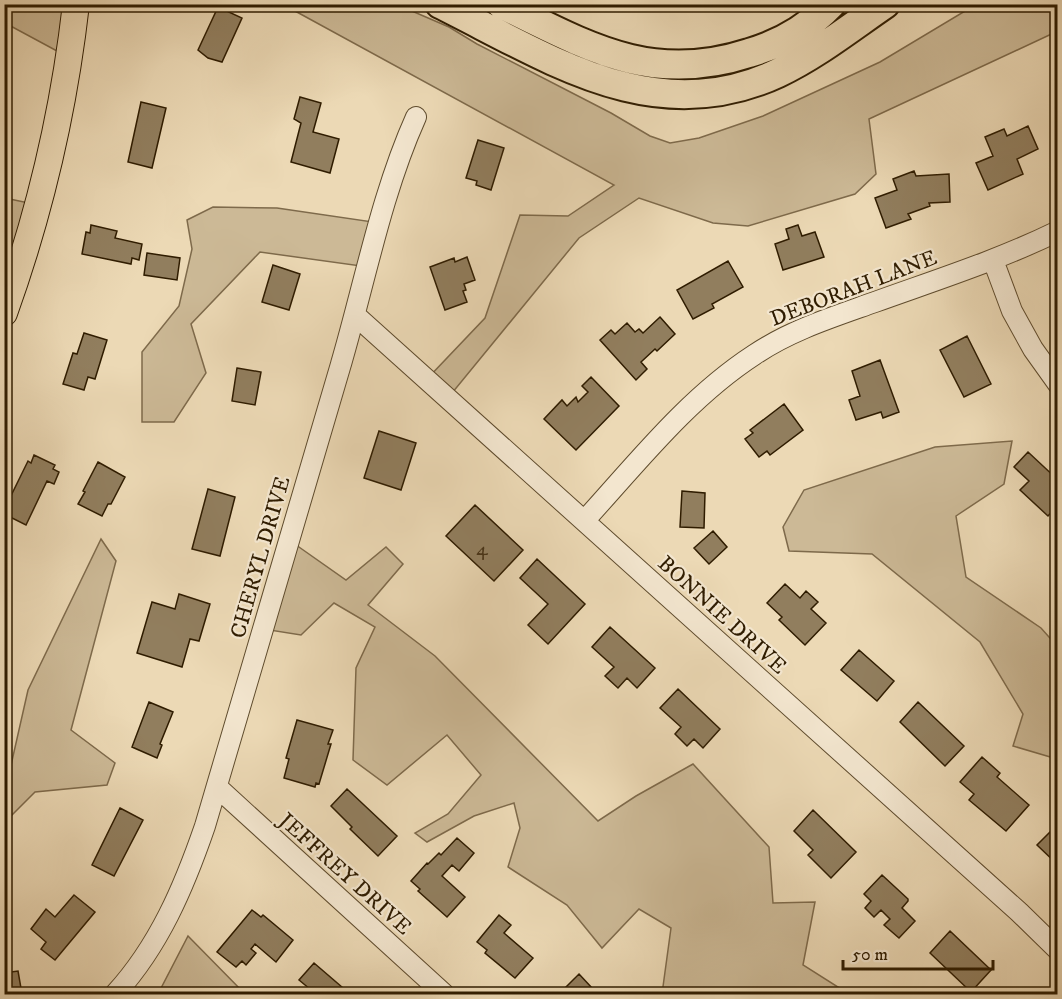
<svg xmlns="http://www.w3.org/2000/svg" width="1062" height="999" viewBox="0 0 1062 999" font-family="'IM FELL DW Pica',serif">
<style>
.green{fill:#ccb996;stroke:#7e6a4b;stroke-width:1.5}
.building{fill:#917e5e;stroke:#2f1c00;stroke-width:1.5}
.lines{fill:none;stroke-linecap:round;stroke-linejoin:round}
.minor-casing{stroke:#5e4b2d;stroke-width:22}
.major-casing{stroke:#2f1c00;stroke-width:28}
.highway-casing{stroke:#2f1c00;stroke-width:32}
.minor{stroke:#f3e6cf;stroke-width:20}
.major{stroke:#ecd9b5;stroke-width:26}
.highway{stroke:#ecd9b5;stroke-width:28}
.labels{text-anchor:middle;stroke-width:4.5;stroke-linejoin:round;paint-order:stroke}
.number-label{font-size:20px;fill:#483418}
.street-label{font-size:22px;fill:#2f1c00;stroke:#f3e6cf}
</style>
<rect width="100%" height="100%" fill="#ecd9b5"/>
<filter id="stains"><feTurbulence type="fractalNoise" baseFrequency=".00333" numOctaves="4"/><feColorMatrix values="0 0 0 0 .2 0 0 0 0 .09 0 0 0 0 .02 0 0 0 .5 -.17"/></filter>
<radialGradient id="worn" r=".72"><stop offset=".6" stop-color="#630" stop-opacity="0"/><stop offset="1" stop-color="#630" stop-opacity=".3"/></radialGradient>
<path class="green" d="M4,5h71l-5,53 -65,-35z
M284,5h114l51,22 28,17 134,69 39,23 20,7 29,-5 64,-22 117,-54 95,-57h82l1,26 -189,88 7,55 -21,20 -107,32 -35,-3 -74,-25 -60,40 -131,160 -21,-19 58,-61 35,-103 48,1 46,-31z
M5,198l38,8 -38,116z
M213,207l64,1 103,15 -12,44 -108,-15 -69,72 15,49 -32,49h-32v-70l37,-46 13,-57 -5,-29z
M1012,441l-8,43 -48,32 10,61 75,51 16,18v113l-44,-13 10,-32 -43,-72 -108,-88 -83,-3 -6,-24 21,-37 131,-43z
M101,539l15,22 -45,169 44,33 -8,22 -72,7 -30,30v-44l4,-4 19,-84z
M289,540l57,40 40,-33 17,17 -35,41 67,51 163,165 38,-25 57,-32 76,83 4,56 42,-1 -12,63 46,29h-187l9,-66 -32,-19 -37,39 -35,-43 -59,-38 12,-39 -6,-25 -40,13 -47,26 -12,-9 33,-19 33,-39 -34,-40 -60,50 -34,-25 3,-92 19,-41 -41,-24 -33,32 -38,-6z
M188,936l57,58h-87z"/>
<path class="building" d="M218,7l24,11 -20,44 -14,-4 -10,-8z
M300,97l21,6 -8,29 26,7 -9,34 -39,-11 10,-39 -7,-4z
M141,102l25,6 -14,60 -24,-6z
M1028,126l10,23 -21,10 6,15 -35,16 -12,-27 17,-7 -8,-19 19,-8 3,7z
M478,140l26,8 -13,42 -15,-5 1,-4 -11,-3z
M914,171l2,5 33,-2 1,28 -21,1 1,3 -22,8 3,5 -25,9 -11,-30 22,-8 -4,-11z
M91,225l26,6 -2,7 27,6 -3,16 -7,-2 -1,6 -49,-10 4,-22 4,1z
M798,225l4,11 13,-4 9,25 -41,13 -8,-26 14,-5 -3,-10z
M147,253l33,5 -3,22 -33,-5z
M467,257l8,23 -11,4 2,6 -3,1 4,11 -22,8 -15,-43 24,-9 1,4z
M728,261l15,26 -31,17 2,4 -21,11 -16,-29z
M273,265l27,9 -11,36 -27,-8z
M660,317l15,17 -18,17 -2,-2 -14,13 6,7 -11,11 -36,-40 11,-10 4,4 12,-11 8,9 4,-3 4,4z
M84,333l23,7 -12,39 -7,-2 -4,13 -21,-6 10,-31 4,1z
M967,336l24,48 -27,13 -24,-47z
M880,360l19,52 -16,6 -2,-6 -25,8 -7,-20 11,-4 -8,-25z
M237,368l24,4 -6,33 -23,-4z
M591,377l28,29 -43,44 -32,-31 18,-19 5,6 9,-9 2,5 10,-10 -6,-6z
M784,404l19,26 -33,25 -3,-4 -8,6 -14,-18 8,-6 -3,-3z
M379,431l37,12 -15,47 -37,-12z
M1028,452l30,28v25l-10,11 -28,-26 9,-9 -15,-14z
M34,455l21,10 -2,4 6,3 -5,12 -7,-3 -21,44 -22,-11v-4l24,-49 3,2z
M98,462l27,15 -14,27h-3l-6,12 -24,-12 7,-12 -2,-1z
M208,489l27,8 -15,59 -28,-7z
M682,491l23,2 -1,35 -24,-1z
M475,505l48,45 -29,31 -48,-45z
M713,531l14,16 -18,17 -15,-16z
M537,559l48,45 -37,40 -20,-19 20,-21 -28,-26z
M785,584l15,14 6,-7 12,11 -7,7 15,14 -21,22 -26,-25 3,-3 -15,-14z
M179,594l31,10 -11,37 -9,-2 -8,28 -45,-14 15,-51 23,7z
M610,627l45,41 -18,20 -10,-10 -9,10 -13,-12 9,-9 -22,-20z
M859,650l35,31 -17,20 -36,-31z
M678,689l42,40 -17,19 -9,-9 -7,7 -12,-12 6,-7 -21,-19z
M149,702l24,10 -13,32 2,1 -5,13 -25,-11z
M918,702l46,44 -19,20 -45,-44z
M297,720l36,10 -5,14h3l-12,40 -3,-1 -1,4 -31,-9 5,-19 -3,-1z
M982,757l18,16 -3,4 32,28 -23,26 -37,-31 5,-6 -14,-12z
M347,789l50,47 -19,20 -28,-27 2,-2 -21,-21z
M120,808l23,12 -29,56 -22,-11z
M813,810l43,42 -25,26 -23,-23 5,-5 -19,-19z
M1058,824v41l-21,-20z
M457,838l17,15 -15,18 -7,-6 -10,11 23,21 -18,20 -29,-26 2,-2 -9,-8 16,-18 1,1 11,-11 2,2z
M882,875l26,24v2l-6,7 13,13 -16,17 -15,-13 6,-6 -9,-9 -7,7 -9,-9 6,-7 -7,-7z
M74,895l21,17 -40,48 -14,-11 5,-7 -15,-13 15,-20 9,8z
M252,910l9,7 2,-2 30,25 -17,22 -21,-18 -4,5 5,4 -10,12 -4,-4 -6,6 -19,-15z
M499,915l12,10 -7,8 29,25 -18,20 -30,-25 2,-3 -10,-8z
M950,931l41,39 -20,22 -41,-39z
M314,963l36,31h-34l-17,-14z
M18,971l4,23h-18v-21z
M579,974l13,14 -7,6h-26z"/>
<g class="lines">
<defs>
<path id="minor" d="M993,260l19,51 21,38 25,35
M355,315l664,597 39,38
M585,520c52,-57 103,-122 169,-165 37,-25 79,-38 121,-53 61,-22 124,-42 183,-71
M217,787l227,207
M115,994c44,-48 69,-107 90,-168 46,-154 91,-308 136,-462 24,-82 40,-169 75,-247"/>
<path id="major" d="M4,313c36,-100 60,-203 72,-309"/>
<path id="highway" d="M440,4c109,54 214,127 338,69 38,-18 72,-45 107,-69
M501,4c86,42 150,81 248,49 31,-9 59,-25 82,-49"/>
</defs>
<use href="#minor" class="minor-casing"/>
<use href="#major" class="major-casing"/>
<use href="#highway" class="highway-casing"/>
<use href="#minor" class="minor"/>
<use href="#major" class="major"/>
<use href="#highway" class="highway"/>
</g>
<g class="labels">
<g class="number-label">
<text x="482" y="555">4</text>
</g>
<g class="street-label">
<text transform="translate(853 287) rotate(-21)" y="8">DEBORAH LANE</text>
<text transform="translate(259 557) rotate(-74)" y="8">CHERYL DRIVE</text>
<text transform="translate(723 614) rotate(42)" y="8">BONNIE DRIVE</text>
<text transform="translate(346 873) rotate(42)" y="8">JEFFREY DRIVE</text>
</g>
</g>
<rect width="1062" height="999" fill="none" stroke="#ecd9b5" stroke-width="24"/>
<rect x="6" y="6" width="1050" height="987" fill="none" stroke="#2f1c00" stroke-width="3"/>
<rect x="12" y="12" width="1038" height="975" fill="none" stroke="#2f1c00" stroke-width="1.5"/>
<path d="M843 960v9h150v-9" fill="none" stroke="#2f1c00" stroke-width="3"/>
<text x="852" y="960" font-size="18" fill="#2f1c00" stroke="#f3e6cf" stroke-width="4.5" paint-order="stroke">50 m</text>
<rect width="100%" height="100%" filter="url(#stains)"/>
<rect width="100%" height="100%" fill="url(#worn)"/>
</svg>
